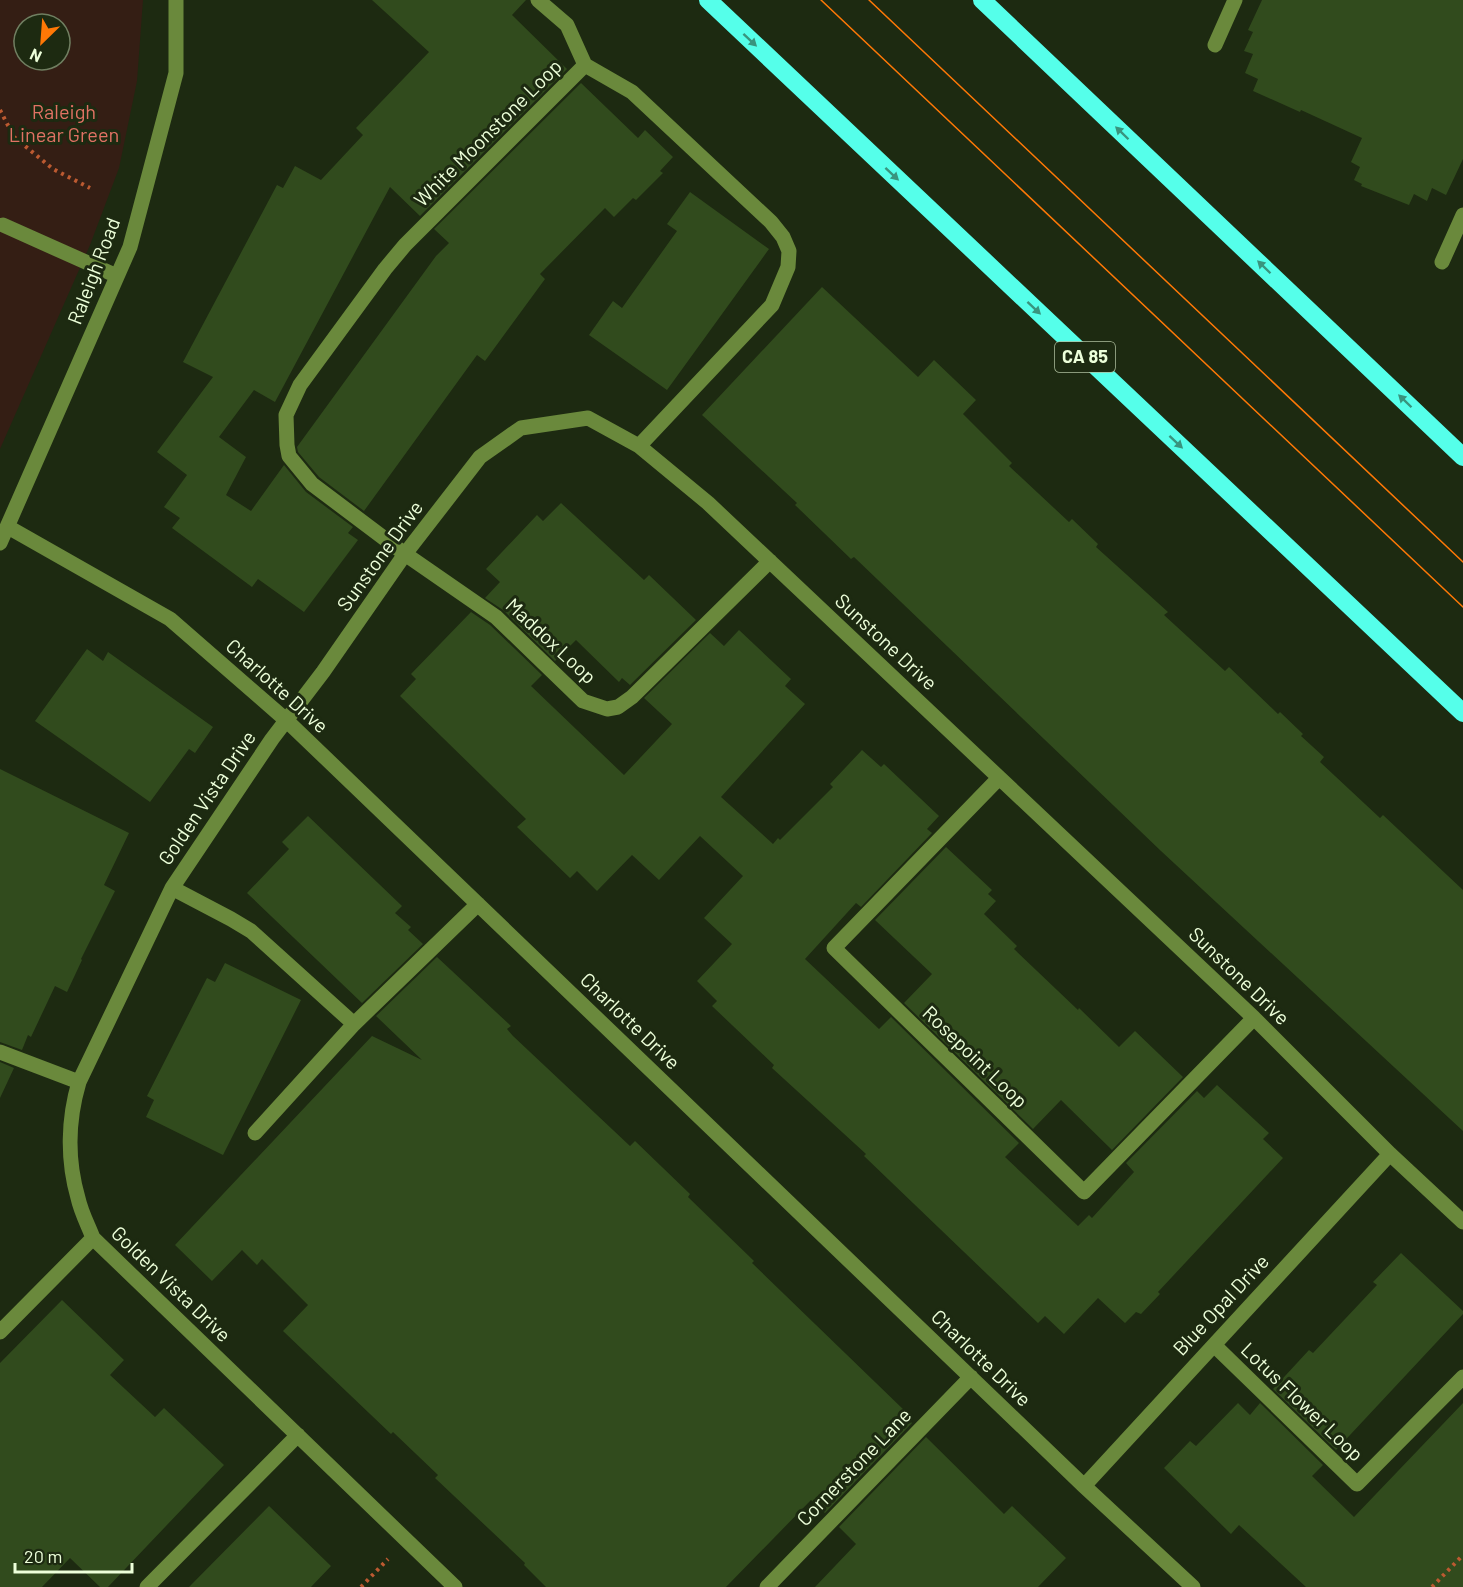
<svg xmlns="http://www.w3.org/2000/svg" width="1463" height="1587" viewBox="0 0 1463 1587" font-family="Barlow,sans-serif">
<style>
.green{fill:#341e14;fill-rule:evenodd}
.building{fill:#314b1d}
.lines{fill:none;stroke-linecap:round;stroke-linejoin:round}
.path{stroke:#bc5a31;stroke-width:4;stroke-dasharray:3 4.5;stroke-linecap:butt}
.minor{stroke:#6a893c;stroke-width:15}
.highway{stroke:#55ffea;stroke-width:18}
.tram{stroke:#fe7806;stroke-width:1.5}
.oneway{fill:#39947e}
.labels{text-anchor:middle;stroke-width:6;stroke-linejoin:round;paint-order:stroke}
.shield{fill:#1d2a11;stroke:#afbf9e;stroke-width:1.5}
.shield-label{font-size:18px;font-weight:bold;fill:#edffda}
.park-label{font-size:20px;fill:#e17264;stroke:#1d2a11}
.street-label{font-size:20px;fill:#edffda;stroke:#1d2a11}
</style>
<rect width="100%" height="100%" fill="#1d2a11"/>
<path class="green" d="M0,0h143l-6,81 -18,87 -29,77 -90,204zM24,24h36v36h-36z"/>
<path class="building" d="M372,0h154l-14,15 55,54 -147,147 -30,-29 -115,215 -21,-12 -35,47 27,20 -20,38 25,16 33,-46 22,27 47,35 -5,6 10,7 -54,72 -46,-33 -6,8 -80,-59 8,-10 -16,-11 23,-32 -30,-23 56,-75 -30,-15 94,-177 6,3 12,-22 26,14 42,-45 -7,-7 73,-76z
M1262,0h201v159l-17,36 -14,-7 -5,13 -13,-7 -5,11 -48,-19 1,-2 -8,-4 6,-13 -9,-5 11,-24 -61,-28 -1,2 -47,-21 5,-12 -13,-6 8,-19 -9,-3 9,-19 -5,-2z
M581,83l57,55 7,-8 28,27 -13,14 3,2 -27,27 -3,-2 -19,19 -9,-9 -65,66 5,5 -60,82 -8,-6 -113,156 -45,-34 -21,-25 -1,-5 139,-191 13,-13 -15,-14z
M690,192l79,57 -102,141 -78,-55 24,-34 9,7 55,-77 -10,-7z
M822,287l96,90 16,-17 42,40 -13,14 49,49 -3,3 60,56 3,-3 26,25 -2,3 72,65 -4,3 61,56 4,-4 49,47 2,-2 23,22 -2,2 23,21 -4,5 60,56 3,-3 80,75v241l-302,-280 -307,-294 -3,2 -56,-54 2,-2 -95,-88z
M561,503l83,77 5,-5 47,45 -66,65 -8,-7 -3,4 -43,-42 -21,21 -52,-51 -18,-12 15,-16 -14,-13 51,-54 6,6z
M471,612l19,13 52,50 -11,11 93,89 48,-51 -28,-26 66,-65 14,13 15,-16 52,49 -6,7 20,18 -84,93 52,47 5,-6 2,2 53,-53 -3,-3 32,-34 19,17 3,-3 55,52 -12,13 5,4 -71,74 -5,-4 -51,56 74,70 12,-12 128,126 -14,14 73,69 11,-11 3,3 42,-46 -8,-9 71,-72 7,7 13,-13 52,48 -6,6 20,19 -125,134 2,2 -19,20 -5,-2 -11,11 -27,-25 -34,36 -19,-18 -7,7 -174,-167 2,-2 -94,-86 2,-3 -62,-59 5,-5 -20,-20 35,-37 -28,-26 39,-42 -43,-40 -41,44 -27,-25 -35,36 -20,-20 -7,7 -53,-51 9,-8 -126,-123 16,-17 -5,-5z
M87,649l16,12 5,-9 105,75 -18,26 -6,-4 -39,53 -115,-81z
M0,769l129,64 -25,52 11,6 -34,68 1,1 -15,32 -12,-6 -24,51 -3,-2 -6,15 -22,-8z
M308,816l94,90 -7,7 16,14 -3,3 15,14 -61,59 -115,-110 42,-44 -7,-7z
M946,847l46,43 -4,4 8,7 -12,13 33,32 -3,3 64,61 1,-2 40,39 16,-16 48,46 -71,73 -51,-50 -28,29 -129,-126 28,-29 -57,-54z
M437,957l74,69 -4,3 6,7 117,110 5,-5 55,53 -2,3 66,64 -2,2 154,149 -3,2 9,9 -87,90 -14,-13 -85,87h-180l-22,-22 1,-2 -90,-85 3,-3 -45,-43 -2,2 -108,-103 25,-26 -46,-46 -5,6 -15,-15 -30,31 -37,-36 197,-209 50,24 -46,-44z
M225,963l76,37 -78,155 -77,-38 8,-17 -7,-4 60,-118 8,4z
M0,1062l14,6 -14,30z
M1401,1253l62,58v3l-127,136 -63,-61 36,-39 4,3 64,-68 -4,-3z
M62,1300l62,60 -14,15 45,42 9,-9 60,57 -116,122h-8l-30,-29 -28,29h-42v-224z
M1238,1403l12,12 10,-12 63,62 -11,11 42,41 109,-114v184h-157l-67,-62 -8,9 -67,-66 26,-27 6,5z
M926,1437l78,77 8,-8 54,52 -28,29h-223l41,-43 -17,-17z
M269,1506l62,60 -20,21h-122z"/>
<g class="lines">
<path class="path" d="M0,110l14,27 39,32 37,19
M361,1587l27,-28
M1432,1587l31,-32"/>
<path class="minor" d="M538,0l29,25 18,40
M1215,45l20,-45
M585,65l-180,180 -20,24 -85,116 -14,30 1,30 2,11 23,28 93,70 91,63 87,84 24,8 11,-2 14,-10 138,-136
M585,65l47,27 139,130 12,15 6,14 -1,16 -16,38 -133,141
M3,225l114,51
M1442,262l21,-47
M8,527l162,92 116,101 798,766 109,101
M0,543l130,-296 46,-174v-73
M999,778l-165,170 250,244 170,-174
M172,888l59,31 20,12 103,93
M0,1052l79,30
M255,1133l99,-109 124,-120
M0,1332l93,-94
M1214,1345l143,139 106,-107
M1084,1486l306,-332
M147,1587l151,-152
M455,1587l-362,-349c-5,-13 -12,-26 -15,-40 -11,-38 -10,-79 1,-116l93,-194 100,-149 51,-67 82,-118 75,-97 41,-29 67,-10 51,28 69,57 546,515 136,136 73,68
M767,1587l204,-210"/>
<path class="highway" d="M708,0l755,713
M982,0l481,457"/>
<path class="tram" d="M821,0l642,607
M869,0l594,562"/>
</g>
<defs><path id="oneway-solid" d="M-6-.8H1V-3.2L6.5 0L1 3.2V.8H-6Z" transform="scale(1.5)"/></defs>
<g class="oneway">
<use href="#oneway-solid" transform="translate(750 40) rotate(43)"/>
<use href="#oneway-solid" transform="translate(1122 133) rotate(-136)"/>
<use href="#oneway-solid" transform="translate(892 174) rotate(43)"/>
<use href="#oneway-solid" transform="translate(1264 267) rotate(-136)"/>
<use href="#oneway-solid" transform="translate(1034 308) rotate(43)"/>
<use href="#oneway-solid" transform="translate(1405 401) rotate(-136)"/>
<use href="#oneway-solid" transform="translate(1176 442) rotate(43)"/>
</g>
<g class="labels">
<rect class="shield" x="1055" y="342" width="60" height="30" rx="4.5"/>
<g class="shield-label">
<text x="1085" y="363">CA 85</text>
</g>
<g class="park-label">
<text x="64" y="119">Raleigh<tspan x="64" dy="23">Linear Green</tspan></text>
</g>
<g class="street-label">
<text transform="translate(488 133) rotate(-45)" y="7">White Moonstone Loop</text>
<text transform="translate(94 271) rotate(-69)" y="7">Raleigh Road</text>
<text transform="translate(380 556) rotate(-54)" y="7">Sunstone Drive</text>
<text transform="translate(551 641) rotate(43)" y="7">Maddox Loop</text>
<text transform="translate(886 642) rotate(43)" y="7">Sunstone Drive</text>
<text transform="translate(277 686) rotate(42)" y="7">Charlotte Drive</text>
<text transform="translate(207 798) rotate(-56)" y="7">Golden Vista Drive</text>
<text transform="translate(1239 976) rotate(44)" y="7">Sunstone Drive</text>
<text transform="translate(630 1021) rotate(44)" y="7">Charlotte Drive</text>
<text transform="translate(975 1057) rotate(44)" y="7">Rosepoint Loop</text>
<text transform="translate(171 1284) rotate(44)" y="7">Golden Vista Drive</text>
<text transform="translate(1221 1305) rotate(-47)" y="7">Blue Opal Drive</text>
<text transform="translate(981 1358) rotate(44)" y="7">Charlotte Drive</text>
<text transform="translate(1302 1402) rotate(44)" y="7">Lotus Flower Loop</text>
<text transform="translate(854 1467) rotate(-46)" y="7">Cornerstone Lane</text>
</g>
</g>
<g transform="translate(42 42) rotate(205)"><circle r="28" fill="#1d2a11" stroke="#707f61" stroke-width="1.5"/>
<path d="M0-4.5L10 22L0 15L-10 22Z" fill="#fe7806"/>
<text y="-9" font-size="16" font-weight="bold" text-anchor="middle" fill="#edffda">N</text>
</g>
<path d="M15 1563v9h117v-9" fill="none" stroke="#edffda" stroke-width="3"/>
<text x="24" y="1563" font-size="18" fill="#edffda" stroke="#1d2a11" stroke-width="4.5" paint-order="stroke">20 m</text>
</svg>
